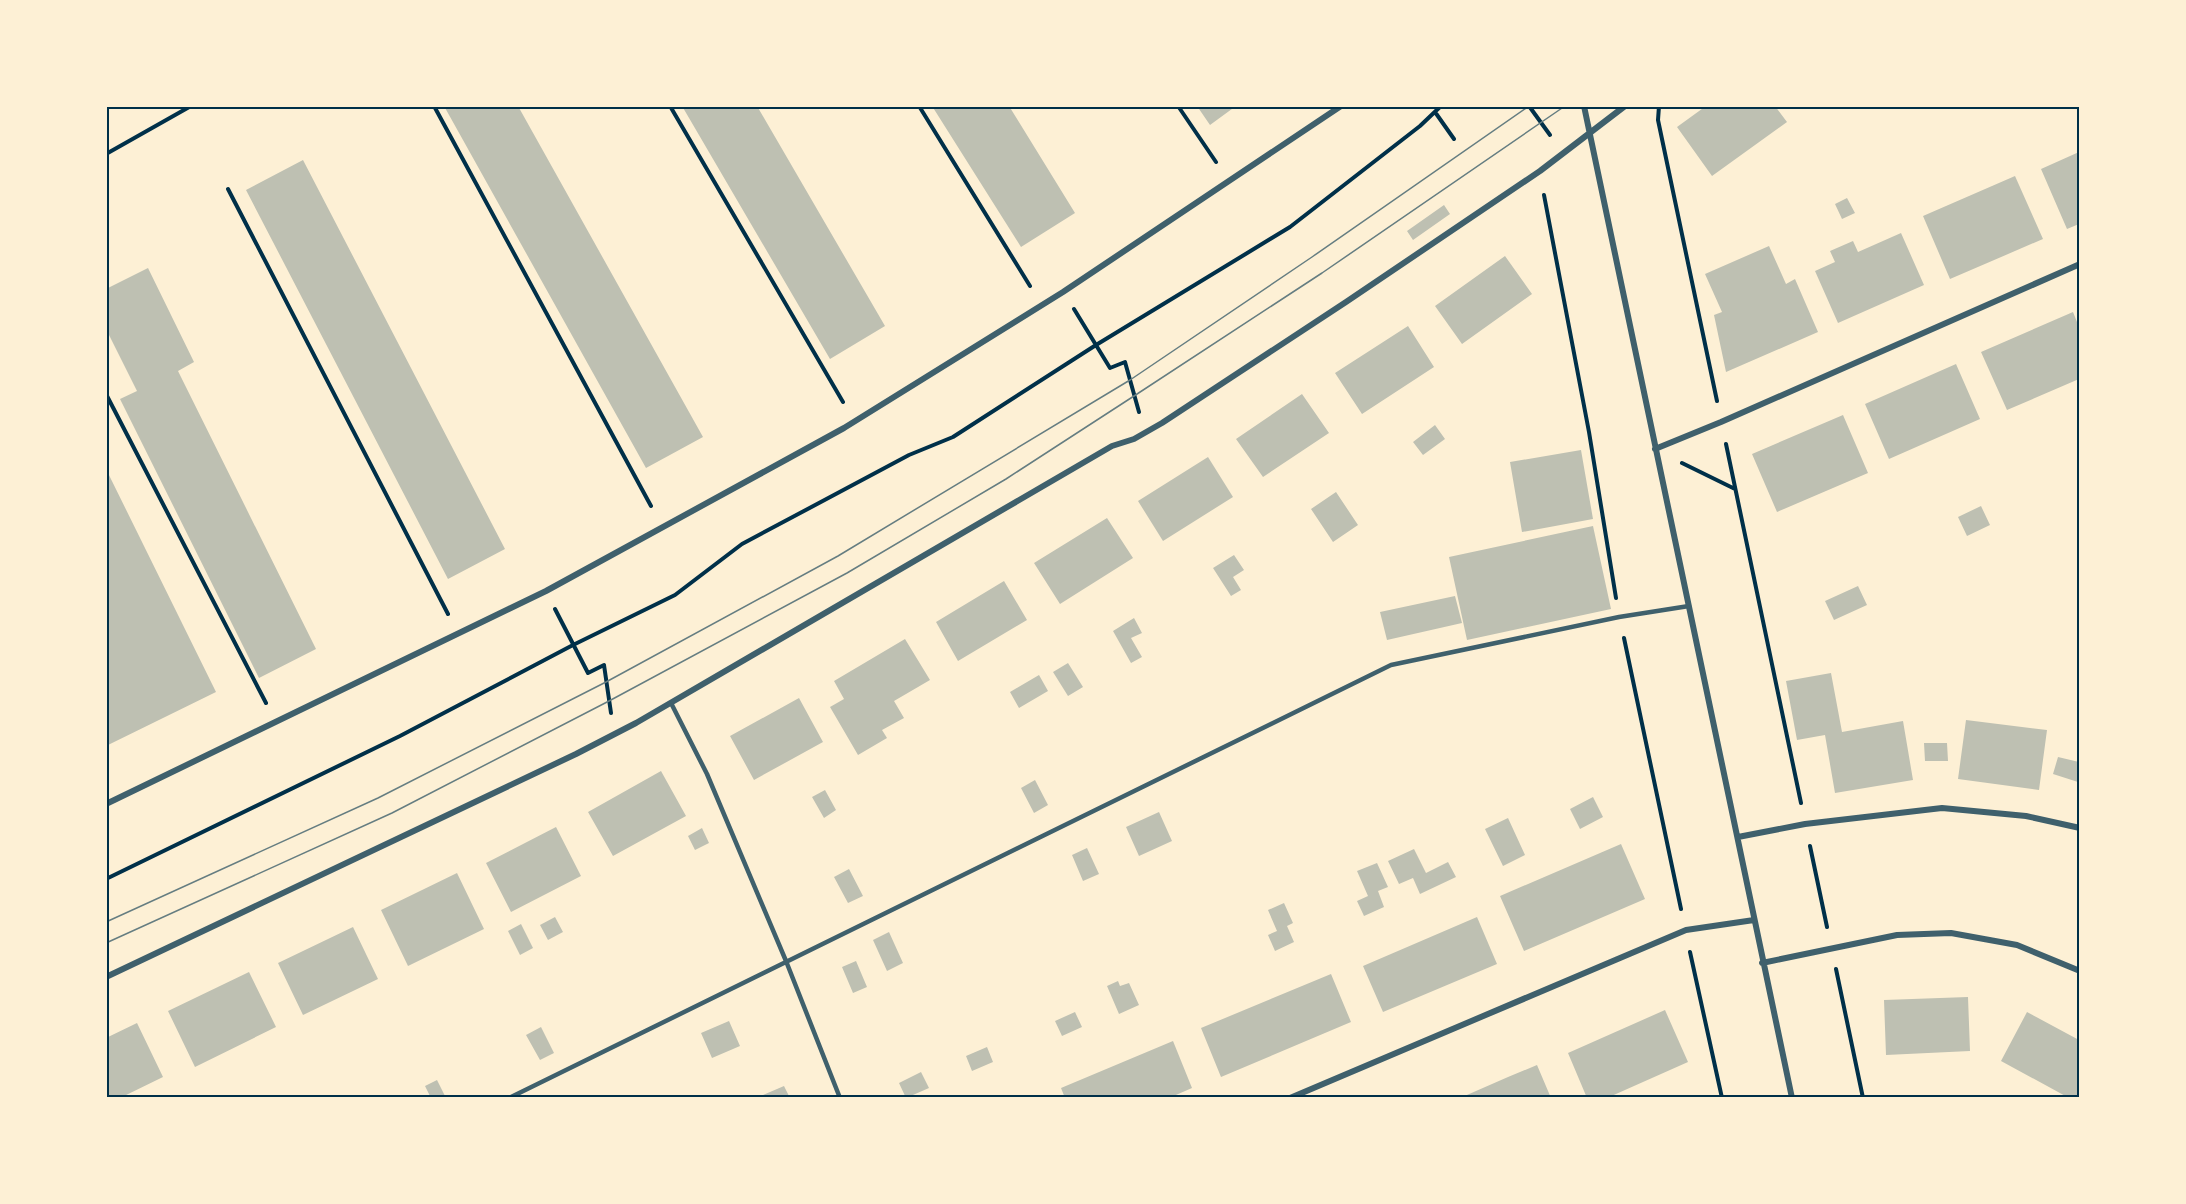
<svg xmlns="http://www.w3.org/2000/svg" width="2186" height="1204" viewBox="0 0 2186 1204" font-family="'Varela Round',sans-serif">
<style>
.building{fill:#bec0b2}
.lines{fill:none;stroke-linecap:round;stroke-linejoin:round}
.path{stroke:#003049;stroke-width:4}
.service{stroke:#3f606c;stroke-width:4.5}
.minor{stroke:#3f606c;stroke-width:6}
.tram{stroke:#657d81;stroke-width:1.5}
.neatline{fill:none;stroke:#003049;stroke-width:2}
</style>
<rect width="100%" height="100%" fill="#fdf0d5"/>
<path class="building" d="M444,106h74l185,331 -57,31z
M682,106h75l128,220 -55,33z
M932,106h77l66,107 -54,34z
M1197,106h39l-26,19z
M1706,106h69l12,16 -75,54 -35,-49z
M2079,152v72l-12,5 -26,-60z
M303,160l202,389 -57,30 -202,-389z
M2015,176l28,63 -93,40 -27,-63z
M1847,198l8,15 -13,6 -7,-15z
M1444,205l6,9 -37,26 -6,-9z
M1901,233l23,52 -86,38 -23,-52 20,-9 -5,-11 23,-10 5,11z
M1769,246l17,38 9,-5 23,53 -92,40 -12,-57 8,-3 -17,-38z
M1505,256l27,38 -70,50 -27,-38z
M148,268l46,94 -16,9 138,278 -57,29 -139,-279 17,-8 -31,-62v-40z
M2073,312l6,15v52l-72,31 -26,-58z
M1408,326l26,41 -72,47 -27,-41z
M1956,364l24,55 -91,40 -24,-55z
M1302,394l27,39 -66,44 -27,-38z
M1843,415l25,58 -91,39 -25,-58z
M1435,425l10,14 -22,16 -10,-13z
M1581,450l12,69 -71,13 -12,-70z
M1208,457l25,40 -70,44 -25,-40z
M106,469l110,223 -110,54z
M1336,492l22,33 -25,17 -22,-33z
M1981,506l9,19 -23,11 -9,-19z
M1107,518l26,40 -73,46 -26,-41z
M1593,526l18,83 -144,31 -18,-83z
M1234,555l10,15 -11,7 8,13 -10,6 -18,-28z
M1004,581l23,39 -69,41 -22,-39z
M1858,586l9,19 -33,15 -9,-19z
M1455,596l7,27 -75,17 -7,-28z
M1134,618l8,15 -11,5 11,19 -11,6 -18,-32z
M905,639l25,41 -36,21 10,17 -22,12 5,8 -29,17 -28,-48 14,-8 -10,-18z
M1068,663l15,24 -15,9 -15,-24z
M1831,673l11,59 61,-11 10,59 -78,13 -10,-58 -28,5 -11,-59z
M1039,675l9,16 -29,17 -9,-16z
M799,698l24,44 -69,38 -24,-44z
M1966,720l81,10 -8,60 -81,-11z
M1924,743h23l1,18h-23z
M2058,757l21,5 -1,20 -25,-8z
M661,771l25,45 -73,40 -25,-44z
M1035,780l13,25 -14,8 -13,-25z
M825,790l11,20 -12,8 -12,-21z
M1593,797l10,20 -23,12 -10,-20z
M1159,812l13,29 -33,15 -13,-29z
M1508,818l17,37 -22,11 -18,-37z
M556,827l25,49 -70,36 -25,-49z
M702,828l7,15 -14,7 -7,-14z
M1621,844l24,55 -121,52 -24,-55z
M1087,848l12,26 -16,7 -11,-26z
M1414,849l12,24 22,-11 8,15 -36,17 -7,-16 -14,6 -11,-23z
M1377,863l11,24 -10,4 6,16 -20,9 -7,-15 11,-5 -11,-25z
M849,869l14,27 -15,7 -14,-26z
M457,873l27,56 -76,37 -27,-56z
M1284,903l9,20 -6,3 7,16 -19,9 -7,-16 9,-4 -9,-21z
M555,917l8,15 -15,8 -8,-15z
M1477,917l20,47 -114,48 -20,-46z
M521,924l12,24 -13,7 -12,-24z
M353,927l25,52 -75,36 -25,-52z
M889,932l14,31 -16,8 -14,-31z
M856,961l11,26 -14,6 -11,-26z
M249,972l27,55 -81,40 -27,-56z
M1331,974l20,48 -130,55 -20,-49z
M1118,981l2,5 9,-3 10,22 -20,9 -12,-28z
M1968,997l2,54 -84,4 -2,-55z
M1665,1010l23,52 -81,36h-20l-19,-45z
M1075,1012l7,15 -20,9 -7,-15z
M2027,1012l52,28v51l-3,7h-7l-68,-37z
M729,1021l11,25 -28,12 -11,-25z
M137,1023l26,54 -43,21h-14v-60z
M541,1027l13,26 -14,7 -14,-25z
M1173,1041l19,47 -23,10h-104l-4,-10z
M987,1047l6,15 -21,9 -6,-15z
M1537,1065l14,33h-91l48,-21z
M921,1072l8,16 -23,10 -7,-15z
M437,1080l9,18h-15l-6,-12z
M784,1086l6,12h-26l-1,-3z"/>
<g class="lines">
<path class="path" d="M434,106l217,400
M670,106l173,296
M919,106l111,180
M1178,106l38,56
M1529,106l21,29
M1659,106l-1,14 59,281
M1435,112l19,27
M106,154l85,-48
M228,189l220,425
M1544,195l45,237 27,166
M1074,309l36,59 15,-6 14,50
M106,394l160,309
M1726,444l75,359
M1682,463l53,26
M555,609l33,64 16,-8 7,48
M1624,638l57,271
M1810,846l17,81
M106,879l294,-143 173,-91 102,-50 67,-51 167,-89 44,-18 143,-92 194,-118 130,-101 21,-20
M1690,952l32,146
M1836,969l27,129"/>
<path class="service" d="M671,703l36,71 79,187 54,137
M509,1098l882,-433 228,-48 70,-11"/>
<path class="minor" d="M1584,106l208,992
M1655,449l66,-27 359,-158
M106,804l440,-213 298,-163 219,-136 278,-186
M1738,837l67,-13 137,-16 84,8 54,12
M1762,963l135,-28 54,-2 66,12 63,26
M106,977l470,-223 60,-31 476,-277 22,-7 28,-16 184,-121 194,-131 85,-65
M1290,1098l396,-168 68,-10"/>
<path class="tram" d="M106,922l272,-124 228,-116 232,-126 292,-176 182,-123 217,-151
M106,943l286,-130 217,-112 238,-128 159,-94 128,-83 188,-123 243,-167"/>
</g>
<rect width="2186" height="1204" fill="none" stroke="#fdf0d5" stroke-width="216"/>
<rect x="108" y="108" width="1970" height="988" class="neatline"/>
</svg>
